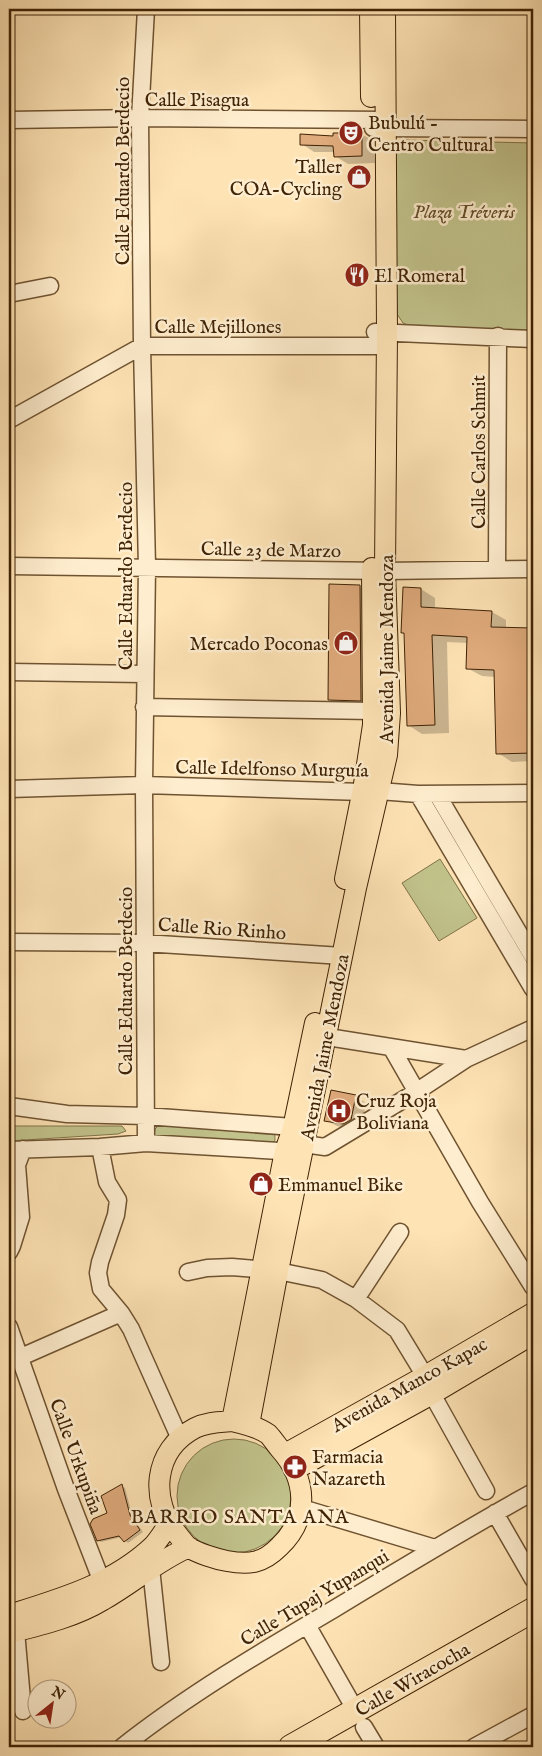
<svg xmlns="http://www.w3.org/2000/svg" width="542" height="1756" viewBox="0 0 542 1756" font-family="'IM FELL English',serif">
<style>
.green{fill:#c2c38c;stroke:#807348}
.shadow{fill:#0003}
.building{fill:#dfaa7c;stroke:#3f2305}
.lines{fill:none;stroke-linecap:round;stroke-linejoin:round}
.minor-casing{stroke:#6f5331;stroke-width:19}
.major-casing{stroke:#3f2305;stroke-width:22}
.highway-casing{stroke:#3f2305;stroke-width:26}
.minor{stroke:#feedce;stroke-width:16}
.major{stroke:#fee3b4;stroke-width:20}
.highway{stroke:#fee3b4;stroke-width:24}
.labels{text-anchor:middle;stroke-width:5;stroke-linejoin:round;paint-order:stroke}
.street-label{font-size:19px;fill:#3f2305;stroke:#feedce}
.poi-label{font-size:19px;fill:#3f2305;stroke:#feedce;text-anchor:start}
.park-label{font-size:19px;font-style:italic;fill:#604b27;stroke:#feedce}
.neighbourhood-label{font-size:20px;letter-spacing:1px;fill:#3f2305;stroke:#feedce}
</style>
<rect width="100%" height="100%" fill="#fee3b4"/>
<filter id="stains"><feTurbulence type="fractalNoise" baseFrequency=".004" numOctaves="4"/><feColorMatrix values="0 0 0 0 .2 0 0 0 0 .09 0 0 0 0 .02 0 0 0 .5 -.17"/></filter>
<radialGradient id="worn" r=".72"><stop offset=".6" stop-color="#630" stop-opacity="0"/><stop offset="1" stop-color="#630" stop-opacity=".3"/></radialGradient>
<path class="green" d="M405,140l128,3v188l-116,-2 -14,-6 -6,-9 -4,-160 4,-9z
M440,859l37,59 -38,23 -37,-58z
M159,1125l114,6c3,7 3,10 -2,15l-112,-7 -5,-4 1,-6z
M9,1126h113l4,5 -8,3 -109,7z
M177 1496a57 57 0 1 1 114 0a57 57 0 1 1-114 0Z"/>
<path class="shadow" d="M361,134l13,7 1,22 -27,1 -13,-8v-4h-21l-12,-8z
M360,586l15,9 1,114 -32,-1 -14,-8z
M421,589l14,9v11l57,3 14,8v8l27,1v132l-21,1 -14,-9 -3,-76 -13,-1 -15,-8 1,-25 -21,-1 2,91 -27,1 -14,-9 -3,-91 -2,-2z
M355,1096l11,7 -4,23 -7,4 -18,-4 -11,-6z
M122,1486l3,2 8,30 10,14 -15,11 -6,-6 -21,5 -3,-2z"/>
<path class="building" d="M333,133h29v23l-28,1 -1,-11 -33,-1v-11l33,2z
M329,584l31,1 1,116 -33,-1z
M403,587l18,1v19l71,4 -1,16 42,1v125l-37,1 -2,-84 -28,-1 1,-32 -35,-2 3,90 -28,1 -3,-93h-3z
M331,1090l25,5 -5,25 -8,4 -19,-3z
M122,1484l8,31 10,15 -16,12 -5,-6 -22,5 -7,-17 3,-5 14,-6 -6,-17z"/>
<g class="lines">
<defs>
<path id="minor" d="M146,9l-6,109 2,228 5,221 -3,218 2,358
M9,120l131,-2 245,2
M373,128l160,1
M9,294l41,-8
M375,332l158,7
M9,420l133,-74h245
M9,566l376,5 148,-2
M497,569l1,-233
M9,672l135,2
M144,707l229,4
M9,789l135,-4 218,7 17,-1 39,3 115,-1
M418,794l115,195
M437,794l96,163
M9,942l135,1 198,13
M315,1035l151,24
M391,1047l89,155 53,85
M9,1106l58,8 79,2 160,12
M304,1144l21,3 91,-55 50,-33 67,-31
M100,1147l7,35 11,18 -2,15 -16,47 -2,11 3,16 20,24 10,16 49,110
M9,1150l91,-3 46,-4 150,9
M9,1252l3,-6 9,-29 -4,-52 6,-16
M188,1272l19,-4 25,-1 46,4 44,9 34,19 41,31 28,46 7,18 54,97
M356,1299l44,-67
M9,1327l57,162 36,93 1,10
M21,1357l100,-44
M302,1508l133,40
M495,1513l38,66
M151,1568l10,94
M11,1622l5,9 7,80
M307,1625l49,86
M364,1727l12,20
M122,1747c66,-52 139,-95 212,-138 66,-40 132,-80 199,-117
M474,1747l59,-32"/>
<path id="major" d="M370,9l1,88
M345,879l19,-95 9,-59 -1,-157
M232,1421l53,-270 8,-23 22,-105
M232,1421c13,3 26,6 36,13 4,4 8,10 12,15 27,30 30,69 -1,98 -16,16 -29,18 -52,14 -11,-2 -30,-8 -39,-14 -3,-3 -7,-8 -10,-12 -29,-34 -25,-85 17,-107 12,-6 25,-6 37,-7z
M249,1425l29,-154 78,-383 31,-133 3,-42 -5,-142 2,-239 -2,-323
M285,1454l140,-78 108,-63
M294,1470l138,-76 101,-60
M9,1615c51,-16 104,-31 144,-69 6,-6 11,-15 16,-22
M9,1633c32,-8 66,-16 94,-33 30,-17 54,-39 86,-53"/>
<path id="highway" d="M291,1747l242,-137"/>
</defs>
<use href="#minor" class="minor-casing"/>
<use href="#major" class="major-casing"/>
<use href="#highway" class="highway-casing"/>
<use href="#minor" class="minor"/>
<use href="#major" class="major"/>
<use href="#highway" class="highway"/>
</g>
<defs>
<symbol id="theatre-disc" viewBox="-11 -11 22 22"><circle r="9.5" fill="#8f2418" stroke="#feedce"/><path d="M-5-5.5Q0-4 5-5.5V0Q5 5 0 6Q-5 5-5 0ZM-3.3-2.5H-1v1.5H-3.3ZM1-2.5H3.3v1.5H1ZM-2.8 1Q0 5.5 2.8 1Z" fill="#fff"/></symbol>
<symbol id="shop-disc" viewBox="-11 -11 22 22"><circle r="9.5" fill="#8f2418" stroke="#feedce"/><path d="M-5-2.5h2.3a2.7 3.5 0 0 1 5.4 0H5L5.5 6h-11ZM-1.5-2.5h3a1.5 2.3 0 0 0-3 0Z" fill="#fff"/></symbol>
<symbol id="restaurant-disc" viewBox="-11 -11 22 22"><circle r="9.5" fill="#8f2418" stroke="#feedce"/><path d="M-5-6h1v4h1v-4h1v4h1v-4h1v5L-1.5 .5V6h-2V.5L-5-1ZM5-6V6H3V1.5H1.5Q1.5-4 5-6Z" fill="#fff"/></symbol>
<symbol id="hospital-disc" viewBox="-11 -11 22 22"><circle r="9.5" fill="#8f2418" stroke="#feedce"/><path d="M-5-5h3v3.5h4V-5h3V5h-3V1.5h-4V5h-3Z" fill="#fff"/></symbol>
<symbol id="pharmacy-disc" viewBox="-11 -11 22 22"><circle r="9.5" fill="#8f2418" stroke="#feedce"/><path d="M-2-6h4v4h4v4h-4v4h-4v-4h-4v-4h4Z" fill="#fff"/></symbol>
</defs>
<g fill-rule="evenodd">
<use href="#theatre-disc" x="337" y="119" width="28" height="28"/>
<use href="#shop-disc" x="345" y="163" width="28" height="28"/>
<use href="#restaurant-disc" x="343" y="261" width="28" height="28"/>
<use href="#shop-disc" x="332" y="629" width="28" height="28"/>
<use href="#hospital-disc" x="325" y="1097" width="28" height="28"/>
<use href="#shop-disc" x="247" y="1170" width="28" height="28"/>
<use href="#pharmacy-disc" x="281" y="1453" width="28" height="28"/>
</g>
<g class="labels">
<g class="street-label">
<text x="197" y="106">Calle Pisagua</text>
<text transform="translate(122 171) rotate(-90)" y="7">Calle Eduardo Berdecio</text>
<text x="218" y="333">Calle Mejillones</text>
<text transform="translate(478 452) rotate(-90)" y="7">Calle Carlos Schmit</text>
<text transform="translate(271 549) rotate(1)" y="7">Calle 23 de Marzo</text>
<text transform="translate(125 576) rotate(-90)" y="7">Calle Eduardo Berdecio</text>
<text transform="translate(386 649) rotate(-90)" y="7">Avenida Jaime Mendoza</text>
<text transform="translate(272 768) rotate(1)" y="7">Calle Idelfonso Murguía</text>
<text transform="translate(222 928) rotate(4)" y="7">Calle Rio Rinho</text>
<text transform="translate(125 981) rotate(-90)" y="7">Calle Eduardo Berdecio</text>
<text transform="translate(324 1047) rotate(-79)" y="7">Avenida Jaime Mendoza</text>
<text transform="translate(409 1384) rotate(-29)" y="7">Avenida Manco Kapac</text>
<text transform="translate(77 1456) rotate(70)" y="7">Calle Urkupiña</text>
<text transform="translate(314 1597) rotate(-31)" y="7">Calle Tupaj Yupanqui</text>
<text transform="translate(412 1679) rotate(-30)" y="7">Calle Wiracocha</text>
</g>
<g class="poi-label">
<text x="368" y="129">Bubulú -<tspan x="368" dy="22">Centro Cultural</tspan></text>
<text x="342" y="173" text-anchor="end">Taller<tspan x="342" dy="22">COA-Cycling</tspan></text>
<text x="374" y="282">El Romeral</text>
<text x="328" y="650" text-anchor="end">Mercado Poconas</text>
<text x="356" y="1107">Cruz Roja<tspan x="356" dy="22">Boliviana</tspan></text>
<text x="278" y="1191">Emmanuel Bike</text>
<text x="312" y="1463">Farmacia<tspan x="312" dy="22">Nazareth</tspan></text>
</g>
<g class="park-label">
<text x="464" y="218">Plaza Tréveris</text>
</g>
<g class="neighbourhood-label">
<text x="240" y="1523">BARRIO SANTA ANA</text>
</g>
</g>
<rect width="542" height="1756" fill="none" stroke="#fee3b4" stroke-width="30"/>
<rect x="10" y="10" width="522" height="1736" fill="none" stroke="#3f2305" stroke-width="2.5"/>
<rect x="15" y="15" width="512" height="1726" fill="none" stroke="#3f2305"/>
<g transform="translate(52 1704) rotate(30)"><circle r="24" fill="#feedce" stroke="#b29c7e"/>
<path d="M0-4L9 19L0 12L-9 19Z" fill="#8f2418"/>
<text y="-8" font-size="14" font-weight="bold" text-anchor="middle" fill="#3f2305">N</text>
</g>
<rect width="100%" height="100%" filter="url(#stains)"/>
<rect width="100%" height="100%" fill="url(#worn)"/>
</svg>
